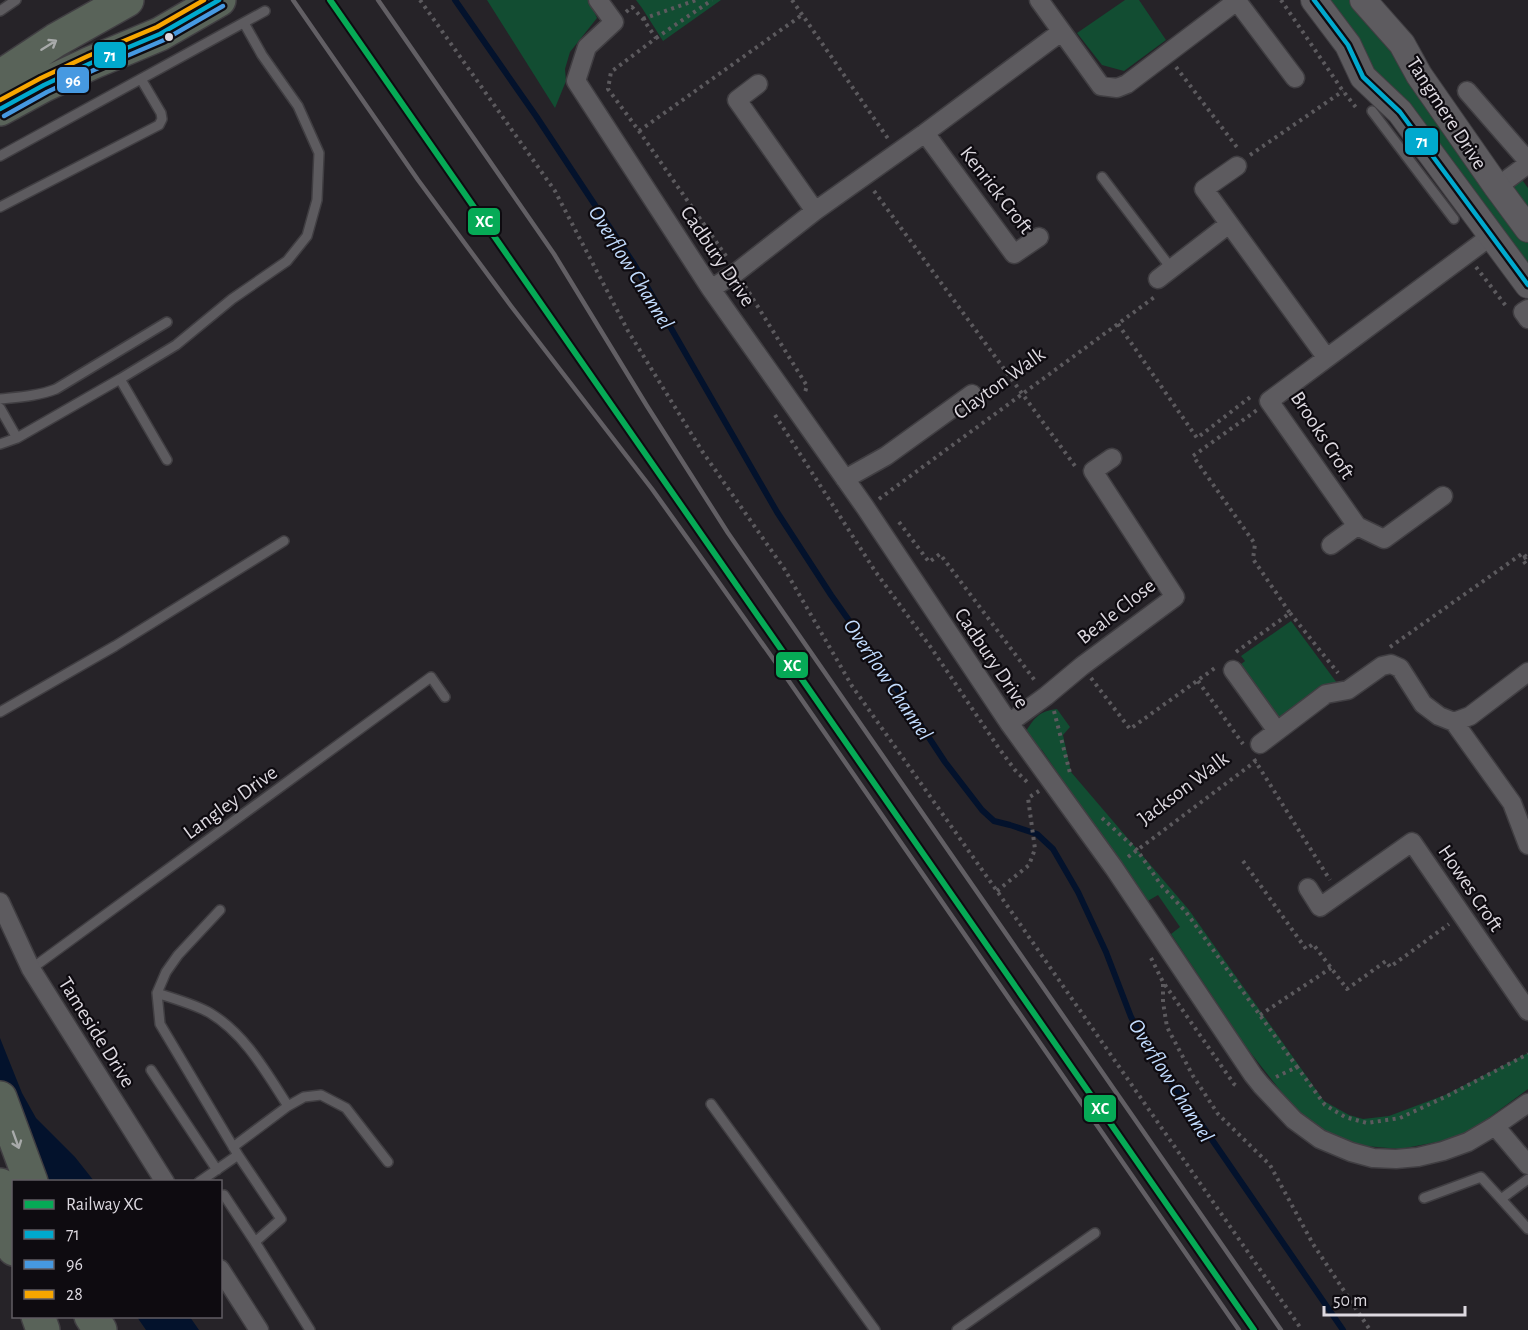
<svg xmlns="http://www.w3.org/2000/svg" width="1528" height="1330" viewBox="0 0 1528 1330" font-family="'Alegreya Sans',sans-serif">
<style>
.green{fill:#124d32}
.water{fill:#03122c}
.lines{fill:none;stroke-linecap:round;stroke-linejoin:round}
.stream{stroke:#03122c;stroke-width:6}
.lane-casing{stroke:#403e42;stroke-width:12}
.street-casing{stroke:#403e42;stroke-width:21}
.secondary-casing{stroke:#403e42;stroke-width:28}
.highway-casing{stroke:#403e42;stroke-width:36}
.path{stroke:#5c5a5e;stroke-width:4;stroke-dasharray:3 4.5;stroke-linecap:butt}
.lane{stroke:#5d5b5f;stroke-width:9}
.street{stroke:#5d5b5f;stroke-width:18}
.secondary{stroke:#5d5b5f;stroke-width:26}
.highway{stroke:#596359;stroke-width:33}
.rail{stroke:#625f64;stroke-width:4.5}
.bus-1-casing{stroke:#0e0b10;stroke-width:9}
.bus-2-casing{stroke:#0e0b10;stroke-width:9}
.bus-3-casing{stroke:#0e0b10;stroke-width:9}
.bus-1{stroke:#00a9ce;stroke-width:4.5}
.bus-2{stroke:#4699e1;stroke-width:4.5}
.bus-3{stroke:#f7a600;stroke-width:4.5}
.rail-1-casing{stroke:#0e0b10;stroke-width:10}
.rail-1{stroke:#06aa56;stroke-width:6}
.oneway{stroke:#a8aaaa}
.bus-dot{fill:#ddd9e0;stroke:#0e0b10;stroke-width:2}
.labels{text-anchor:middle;stroke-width:4.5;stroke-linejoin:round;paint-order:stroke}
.street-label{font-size:21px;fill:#ddd9e0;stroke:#0e0b10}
.water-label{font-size:22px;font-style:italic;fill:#c2dcfe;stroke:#0e0b10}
.line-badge{stroke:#0e0b10;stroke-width:2}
.badge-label{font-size:16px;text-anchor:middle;font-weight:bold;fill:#fff}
</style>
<rect width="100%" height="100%" fill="#262328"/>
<path class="green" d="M487,0h105l-2,2 7,16 -27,34 -5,17 1,12 -11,27z
M636,0h85l-58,41 -21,-33z
M1125,0h14l27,40 -42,31 -22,-6 -25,-32z
M1325,0h27l34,36 142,204v34l-157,-198z
M1520,177l8,11v28l-19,-29z
M1291,621l46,62 -51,33 -7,2 -39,-53 5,-4 -4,-5z
M1057,709l13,18 -7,8 8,37 118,138 135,191 25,14 14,4 26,-3 56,-21 83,-42v36l-60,44 -22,12 -4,-4 -42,8 -46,-4 -34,-12 -1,-6 -25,-19 -48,-61 -8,-2 -2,-5 1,-7 -66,-99 9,-7 -22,-32 -12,7 -104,-152 -8,-2 -9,-15c9,-15 14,-22 32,-24z"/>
<path class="water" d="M0,1038l22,55 14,25 39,39 19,24h-49l-45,-64z
M137,1317h53l9,13h-53z"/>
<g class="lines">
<path class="stream" d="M455,0l81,116 98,148 143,248 54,83 58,82 56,85 37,48 12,11 16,4 27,9 16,15 25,43 28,60 25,65 29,52 35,46 148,215"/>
<defs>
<path id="lane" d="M0,11l16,-11
M1372,111l82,108
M0,156l265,-145
M1102,177l69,91
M0,207l159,-82 3,-6 -1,-6 -20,-34
M120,379l47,81
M0,399c19,-2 38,-3 56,-10l111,-67
M0,408l17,30
M0,444l17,-6 103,-59 56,-34 56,-46 55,-38 20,-25 10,-36 2,-47 -21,-47 -36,-51 -18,-32
M0,712l115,-66 169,-105
M31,969l400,-292 14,20
M157,993c15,5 40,12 53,20 35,21 56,59 78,93
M151,1070l66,100
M711,1104l164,226
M233,1147l55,-41 16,-9 17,-2 25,13 42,54
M238,1155l43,64 -26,23 55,88
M199,1182l39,-27 -78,-131 -3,-31 9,-21 12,-17 42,-45
M224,1195l31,47
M1424,1198l57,-21 20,22 27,-20
M1501,1199l27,30
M957,1330l138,-97"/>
<path id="street" d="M598,0l16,22 -27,25 -11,34 135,208 154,218 144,216 105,145 139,207 8,10 33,35 26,19 31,13 22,6 23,1 22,-2 25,-6 25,-9 27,-16 33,-23
M1039,0l62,86 16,2 10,-4 111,-84
M1237,1l58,77
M758,84l-21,16 78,111
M1467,91l61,70
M925,133l89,121 25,-17
M1237,166l-33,23 122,168
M1497,187l31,-23
M1158,279l71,-55
M711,289l26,-17 78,-61 110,-78 136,-101
M1528,309l-5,3 5,7
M845,479l41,-23 86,-62
M1357,526l27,13 59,-43
M1331,545l26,-19 -88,-125 222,-165
M1233,670l44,61
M1454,722l16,-6 58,-44
M1009,723l37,-27 36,-30 93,-69 -82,-126 19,-13
M1260,744l66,-50 22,-4 34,-24 9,-2 9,4 23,36 16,12 15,6 58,81 16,42
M1308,888l12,19 92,-65 116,169
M0,902l31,67 134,213
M1495,1126l33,39
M220,1269l39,61"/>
<path id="secondary" d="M1314,0l34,45 15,32 37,35 128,173
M1363,0l39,44 17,31 78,112 31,42"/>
<path id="highway" d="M0,77l56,-37 71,-40
M0,109l44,-24 47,-22 69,-29 59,-34
M0,1098l31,84
M0,1185l14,19
M0,1212l14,37
M38,1316l5,14
M91,1316l9,14"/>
</defs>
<use href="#lane" class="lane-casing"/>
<use href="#street" class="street-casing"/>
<use href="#secondary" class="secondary-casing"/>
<use href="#highway" class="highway-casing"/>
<path class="path" d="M420,0l135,191 73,140 74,120 83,119 67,116 145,205 305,439
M792,0l97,140
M1281,0l62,91 15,19
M626,12l6,-5 11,12 13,19 -45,34 -3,17 31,42 89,128
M643,19l53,-19
M656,38l56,-38
M1176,67l63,83
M639,131l163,-116
M1250,155l93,-64
M874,191l201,275 3,1
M1476,267l30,39
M745,286l62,100 -2,6
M1118,324l79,114 56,-43
M775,415l100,156 57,78 66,98 17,23 12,12
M879,499l277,-203
M899,522l30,40 11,-8 96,128
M1526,557l-4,2 6,8
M1290,613l48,60
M1390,647l133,-94 3,4 2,-2
M1236,652l54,-39 -37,-54 2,-15 -62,-88 64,-46
M1091,678l39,51 85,-61
M1198,681l45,63
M1054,711l16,62
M1254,759l76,121
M1102,818l35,32 24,35 25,27 111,155
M1128,857l128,-96
M1243,861l63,88 7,-5 34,45 39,-28 4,6 59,-43
M997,891l32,-26 6,-16 -7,-51 11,-7
M1151,958l12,24 71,102 5,4
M1163,984v18l4,25 26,49 25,38 52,51 43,79 57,86
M1260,1015l71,-47
M1276,1077l21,-10 28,38 20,12 22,6 33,-5 47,-22 81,-42"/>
<use href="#lane" class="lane"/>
<use href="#street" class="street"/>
<use href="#secondary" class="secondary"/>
<use href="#highway" class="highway"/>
<path class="rail" d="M293,0l125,180 93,126 141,183 43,60 91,128 453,653
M378,0l176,254 93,152 81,127 553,797"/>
<defs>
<path id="bus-1" d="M1314,0l34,45 15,32 37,35 128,173
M0,109l44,-24 47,-22 69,-29 59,-34"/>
<path id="bus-2" d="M4,116l43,-24 47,-22 70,-30 59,-34"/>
<path id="bus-3" d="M0,100l41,-22 47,-22 69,-29 47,-27"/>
</defs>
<use href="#bus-1" class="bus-1-casing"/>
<use href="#bus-2" class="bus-2-casing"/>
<use href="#bus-3" class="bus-3-casing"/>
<use href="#bus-1" class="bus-1"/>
<use href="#bus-2" class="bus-2"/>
<use href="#bus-3" class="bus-3"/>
<defs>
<path id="rail-1" d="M330,0l924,1330"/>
</defs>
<use href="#rail-1" class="rail-1-casing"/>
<use href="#rail-1" class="rail-1"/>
</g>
<defs><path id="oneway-shaft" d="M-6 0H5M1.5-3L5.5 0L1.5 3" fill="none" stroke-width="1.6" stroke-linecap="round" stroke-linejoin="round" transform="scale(1.5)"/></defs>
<g class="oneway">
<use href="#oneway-shaft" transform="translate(49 45) rotate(-32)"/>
<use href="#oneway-shaft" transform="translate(16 1140) rotate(70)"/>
</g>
<circle class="bus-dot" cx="169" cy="37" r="5"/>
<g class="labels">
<g class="street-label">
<text transform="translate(1447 113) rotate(57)" y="7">Tangmere Drive</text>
<text transform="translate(997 190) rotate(52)" y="7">Kenrick Croft</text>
<text transform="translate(718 256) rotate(56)" y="7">Cadbury Drive</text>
<text transform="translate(999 383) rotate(-36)" y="7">Clayton Walk</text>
<text transform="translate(1323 435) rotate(57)" y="7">Brooks Croft</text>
<text transform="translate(1116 611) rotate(-38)" y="7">Beale Close</text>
<text transform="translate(992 658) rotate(56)" y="7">Cadbury Drive</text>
<text transform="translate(1183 788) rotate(-37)" y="7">Jackson Walk</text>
<text transform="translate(230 802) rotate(-36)" y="7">Langley Drive</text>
<text transform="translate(1471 888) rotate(56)" y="7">Howes Croft</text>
<text transform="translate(97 1032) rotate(58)" y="7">Tameside Drive</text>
</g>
<g class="water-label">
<text transform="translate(632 267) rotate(58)" y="8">Overflow Channel</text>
<text transform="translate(889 679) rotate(56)" y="8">Overflow Channel</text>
<text transform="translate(1172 1080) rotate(58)" y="8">Overflow Channel</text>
</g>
</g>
<g class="line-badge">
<rect x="93" y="41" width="34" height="28" rx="6" fill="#00a9ce"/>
<rect x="56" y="66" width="34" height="28" rx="6" fill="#4699e1"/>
<rect x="1404" y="127" width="35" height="29" rx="6" fill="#00a9ce"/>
<rect x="467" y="207" width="34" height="29" rx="6" fill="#06aa56"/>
<rect x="775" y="651" width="34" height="28" rx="6" fill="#06aa56"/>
<rect x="1083" y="1094" width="34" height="29" rx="6" fill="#06aa56"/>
</g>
<g class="badge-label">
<text x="110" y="61">71</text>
<text x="73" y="86">96</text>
<text x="1422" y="147">71</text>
<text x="484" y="227">XC</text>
<text x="792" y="671">XC</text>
<text x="1100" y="1114">XC</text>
</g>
<rect x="12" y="1180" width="210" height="138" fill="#0e0b10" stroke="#615d63" stroke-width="1.5"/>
<rect x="24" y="1200" width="30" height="9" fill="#06aa56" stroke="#615d63" stroke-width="1.5"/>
<text x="66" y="1210" font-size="18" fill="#ddd9e0">Railway XC</text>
<rect x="24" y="1230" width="30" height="9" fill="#00a9ce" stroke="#615d63" stroke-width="1.5"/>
<text x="66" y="1240" font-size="18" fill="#ddd9e0">71</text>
<rect x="24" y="1260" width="30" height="9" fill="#4699e1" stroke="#615d63" stroke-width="1.5"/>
<text x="66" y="1270" font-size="18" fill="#ddd9e0">96</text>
<rect x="24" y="1290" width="30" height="9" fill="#f7a600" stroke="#615d63" stroke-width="1.5"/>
<text x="66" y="1300" font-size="18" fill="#ddd9e0">28</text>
<path d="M1324 1306v9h141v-9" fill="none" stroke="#ddd9e0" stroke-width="3"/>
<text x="1333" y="1306" font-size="18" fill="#ddd9e0" stroke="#0e0b10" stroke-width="4.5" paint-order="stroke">50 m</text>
</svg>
